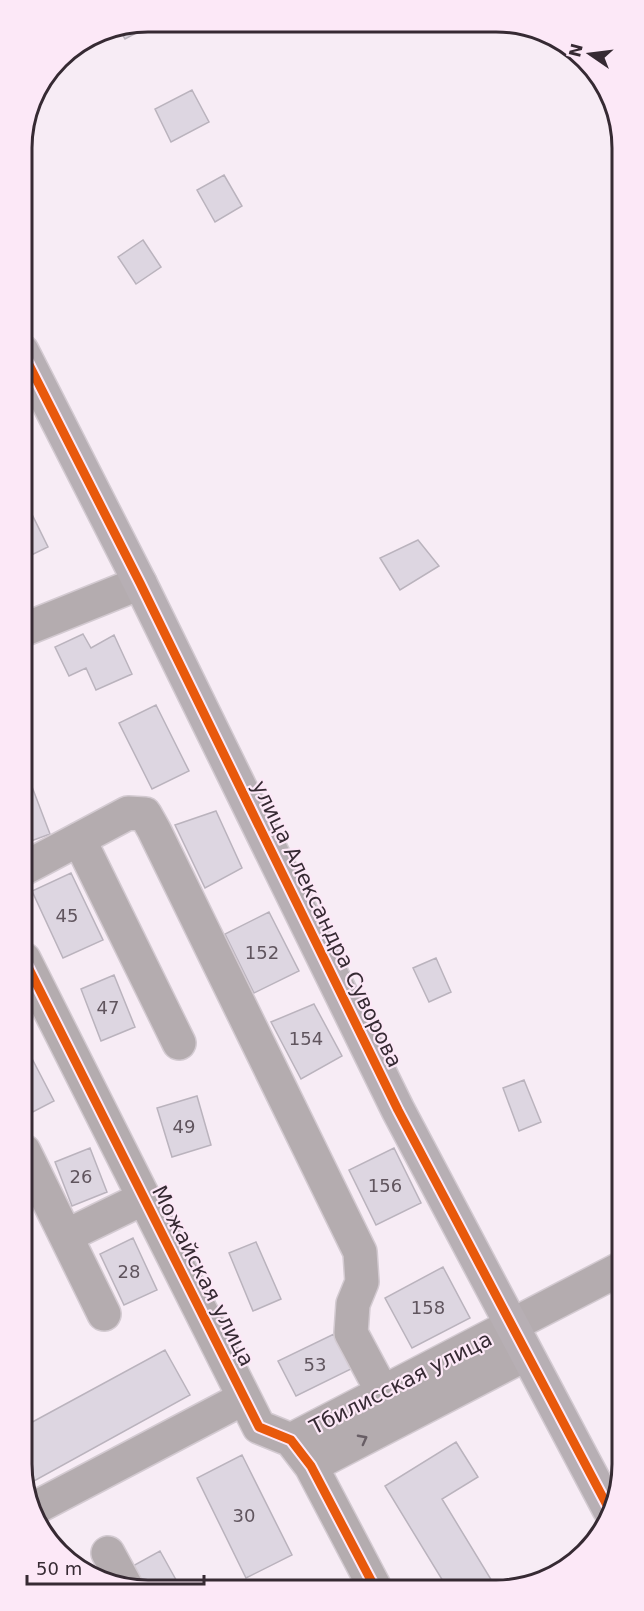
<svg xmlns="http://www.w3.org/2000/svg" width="644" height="1611" viewBox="0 0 644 1611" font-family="'DejaVu Sans',sans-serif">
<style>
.building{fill:#ddd6e1;stroke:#bab3bd;stroke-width:1.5}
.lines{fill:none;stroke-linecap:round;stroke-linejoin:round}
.minor-casing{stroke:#d3cad1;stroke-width:36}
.major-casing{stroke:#d3cad1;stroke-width:36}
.minor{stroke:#b4acaf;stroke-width:33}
.major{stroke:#b7afb4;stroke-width:33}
.cycleway-casing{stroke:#fce8f7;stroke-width:13}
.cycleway{stroke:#e8590c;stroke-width:9}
.oneway{stroke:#685e65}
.labels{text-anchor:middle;stroke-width:4.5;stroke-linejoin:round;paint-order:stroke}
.number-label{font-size:18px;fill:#60555e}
.street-label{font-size:21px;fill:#362a33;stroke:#fce8f7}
.rim{fill:none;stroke:#362a33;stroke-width:3}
</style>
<rect width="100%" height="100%" fill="#f7ecf5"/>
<path class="building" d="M151,21l2,3 -28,15 -7,-12z
M192,90l17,32 -38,20 -16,-33z
M224,175l18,31 -27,16 -18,-32z
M143,240l18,27 -25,17 -18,-27z
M22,494l26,53 -25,12z
M418,540l21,26 -39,24 -20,-32z
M83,634l8,14 23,-13 18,39 -36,16 -10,-22 -17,8 -14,-29z
M156,705l33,66 -37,18 -33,-66z
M26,771l24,63 -27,10v-72z
M216,811l26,57 -37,20 -30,-63z
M71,873l32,67 -40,18 -31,-67z
M269,912l30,59 -45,22 -29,-59z
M436,958l15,34 -22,10 -16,-34z
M114,975l21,52 -34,14 -20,-52z
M314,1004l28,52 -41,23 -30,-57z
M27,1049l27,52 -29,15 -1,-66z
M524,1080l17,42 -22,9 -16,-43z
M197,1096l14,49 -39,12 -15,-49z
M90,1148l17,44 -35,14 -17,-44z
M394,1148l27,55 -45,22 -27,-55z
M133,1238l24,52 -33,15 -24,-51z
M256,1242l25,57 -28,12 -24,-58z
M443,1267l27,51 -58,30 -27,-50z
M334,1334l17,35 -55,27 -18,-35z
M622,1337v19l-7,-15z
M165,1350l25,45 -156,86 -9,-15v-40z
M456,1442l22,35 -36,22 53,87h-49l-61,-100z
M242,1455l50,100 -46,23 -49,-100z
M160,1551l20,36 -38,1 -11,-21z"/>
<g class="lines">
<defs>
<path id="minor" d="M23,630l117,-47
M79,839l100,204
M23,869l105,-56 17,1 9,16 206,422 2,30 -9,22 -2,29 32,60
M24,959l235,468 32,13 20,26 63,120
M24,1151l80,163
M66,1236l78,-38
M291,1440l331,-172
M311,1466l215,-112
M33,1509l211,-111
M108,1553l19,35"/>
<path id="major" d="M22,351l118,232 258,527 211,399"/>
</defs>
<use href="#minor" class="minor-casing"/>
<use href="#major" class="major-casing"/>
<use href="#minor" class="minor"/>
<use href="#major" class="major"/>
<defs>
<path id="cycleway" d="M22,351l118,232 258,527 211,399
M24,959l235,468 32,13 20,26 63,120"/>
</defs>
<use href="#cycleway" class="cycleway-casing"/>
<use href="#cycleway" class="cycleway"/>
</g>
<defs><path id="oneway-chevron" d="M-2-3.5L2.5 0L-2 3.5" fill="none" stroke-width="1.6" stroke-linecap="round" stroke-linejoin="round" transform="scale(1.5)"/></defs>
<use class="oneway" href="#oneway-chevron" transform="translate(363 1439) rotate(-28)"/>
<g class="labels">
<g class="number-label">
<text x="67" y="922">45</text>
<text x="262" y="959">152</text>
<text x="108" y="1014">47</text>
<text x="306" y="1045">154</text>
<text x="184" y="1133">49</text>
<text x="81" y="1183">26</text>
<text x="385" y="1192">156</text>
<text x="129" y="1278">28</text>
<text x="428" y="1314">158</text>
<text x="315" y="1371">53</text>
<text x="244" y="1522">30</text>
</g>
<g class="street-label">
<text transform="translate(327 924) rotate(64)" y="7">улица Александра Суворова</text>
<text transform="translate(203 1276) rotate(63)" y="7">Можайская улица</text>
<text transform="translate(401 1383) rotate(-27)" y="7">Тбилисская улица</text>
</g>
</g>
<path d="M0 0H644V1611H0ZM148 32H496A116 116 0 0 1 612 148V1464A116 116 0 0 1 496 1580H148A116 116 0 0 1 32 1464V148A116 116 0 0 1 148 32Z" fill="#fce8f7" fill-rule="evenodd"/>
<path class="rim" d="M148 32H496A116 116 0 0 1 612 148V1464A116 116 0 0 1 496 1580H148A116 116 0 0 1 32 1464V148A116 116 0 0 1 148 32Z"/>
<g transform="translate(590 54) rotate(284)" stroke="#fce8f7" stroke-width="4.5" paint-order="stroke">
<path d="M0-4.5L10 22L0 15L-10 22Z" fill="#362a33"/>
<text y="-9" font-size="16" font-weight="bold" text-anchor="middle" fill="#362a33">N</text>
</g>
<path d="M27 1575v9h177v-9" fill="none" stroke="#362a33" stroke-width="3"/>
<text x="36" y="1575" font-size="18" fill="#362a33" stroke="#fce8f7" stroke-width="4.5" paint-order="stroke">50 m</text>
</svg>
